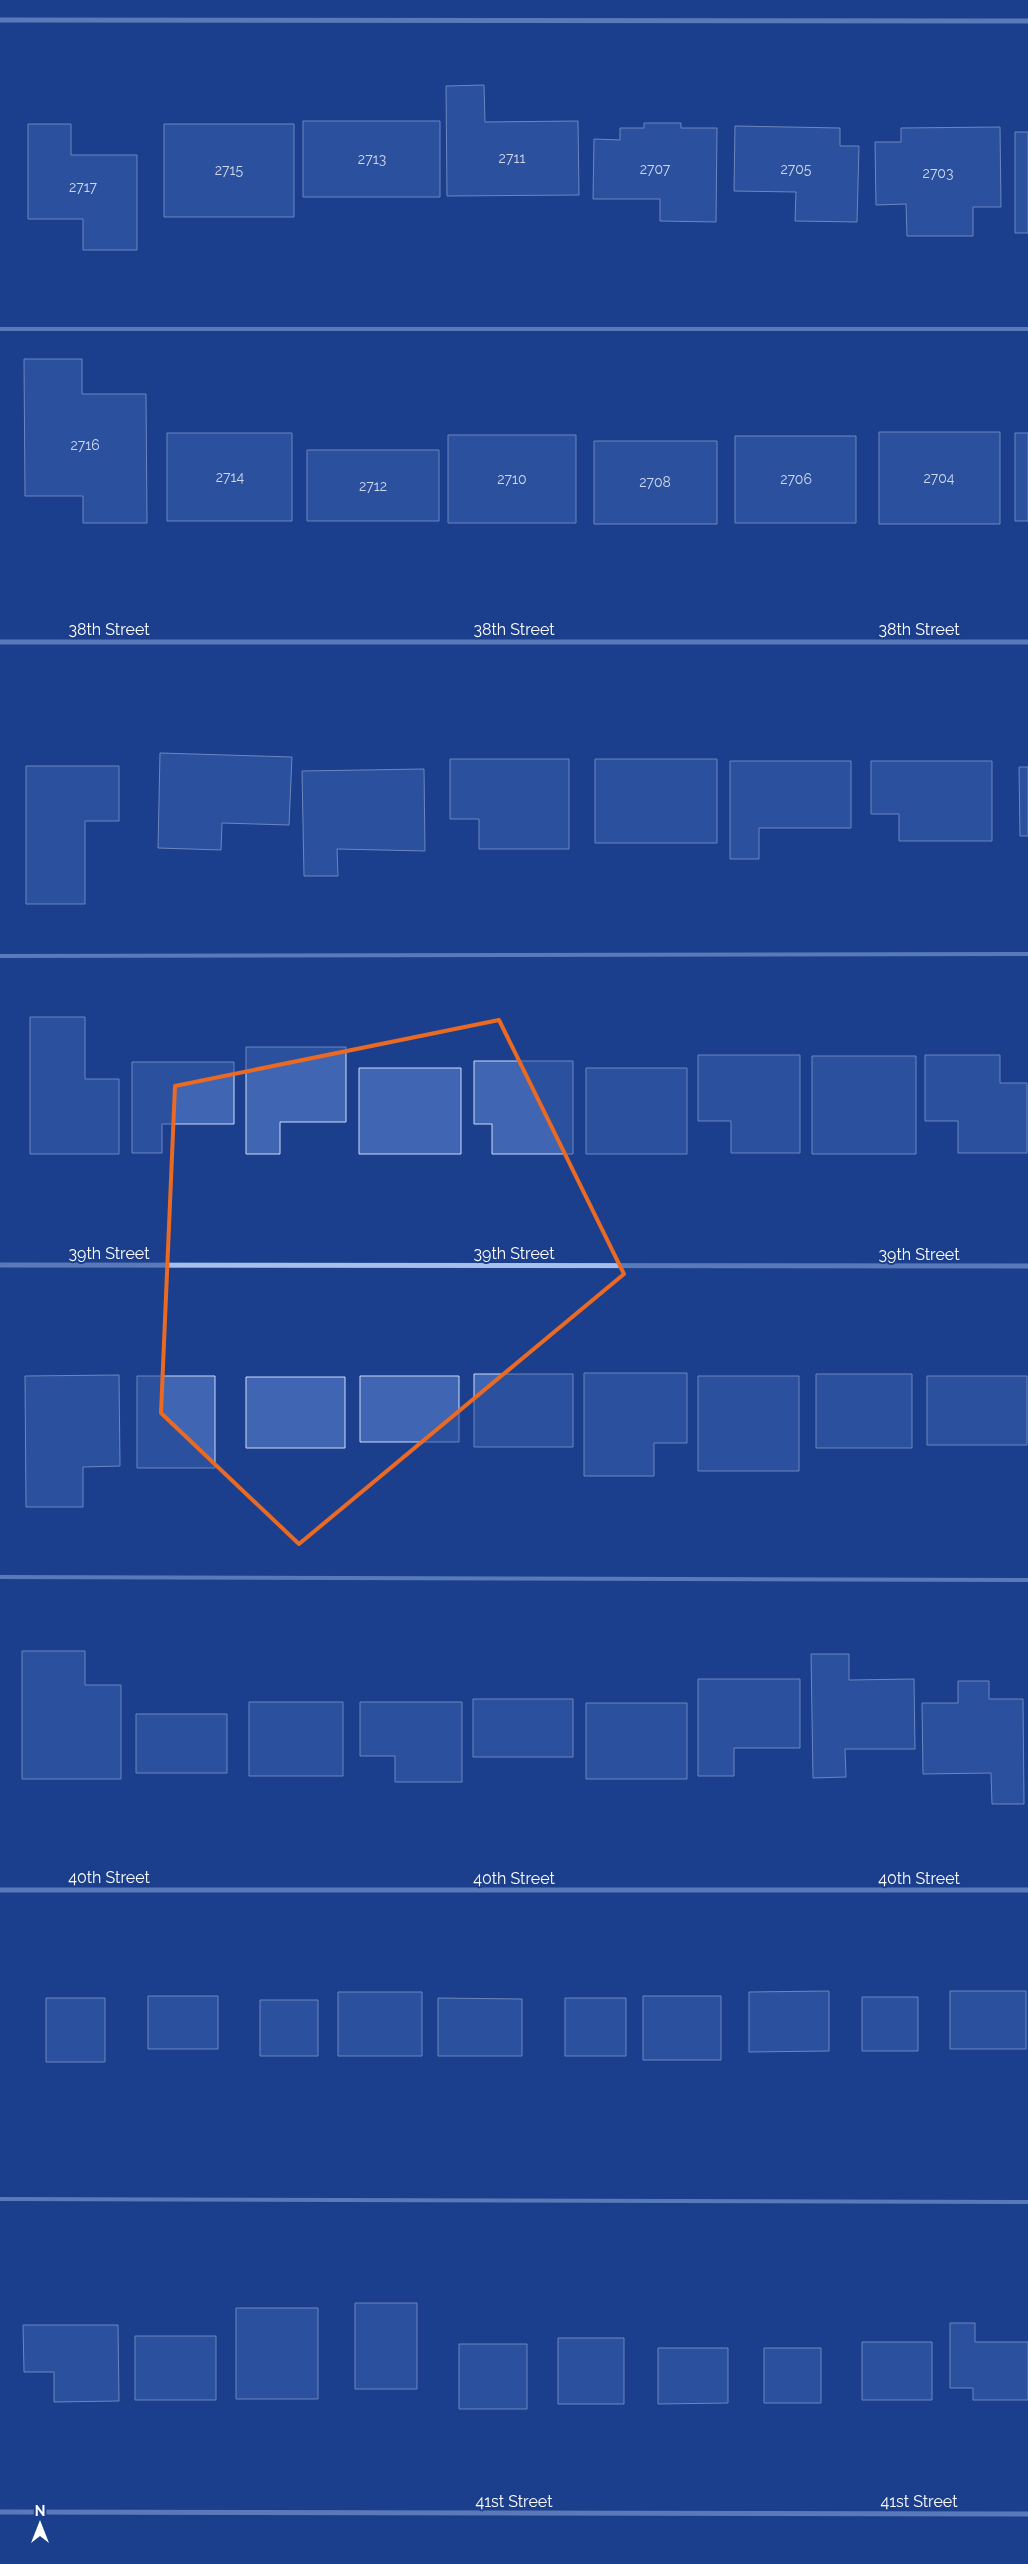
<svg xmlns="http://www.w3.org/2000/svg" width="1028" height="2564" viewBox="0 0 1028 2564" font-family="Raleway,sans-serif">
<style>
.building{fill:#3f65b3;stroke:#cddcfa}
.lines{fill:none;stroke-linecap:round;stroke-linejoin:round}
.lane{stroke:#a7bfed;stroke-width:4}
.street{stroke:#a7bfed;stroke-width:5}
.marked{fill:none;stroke:#ea6a24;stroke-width:4;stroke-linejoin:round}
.labels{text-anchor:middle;stroke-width:4;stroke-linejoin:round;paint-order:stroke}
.number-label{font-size:14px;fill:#cfd8ec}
.street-label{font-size:16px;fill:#fff;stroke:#1b3f8d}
</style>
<rect width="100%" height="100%" fill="#1b3f8d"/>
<path class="building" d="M484,85l1,37 93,-1 1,74 -132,1 -1,-110z
M303,121h137v76h-137z
M644,123h37v5h36l-1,94 -56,-1v-22h-67l1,-60 26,1v-12h24z
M28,124h43v31h66v95h-54v-31h-55z
M164,124h130v93h-130z
M735,126l105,2v18h19l-2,76 -62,-1 1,-29 -62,-1z
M1000,127l1,80h-28v29h-66l-1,-32 -30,1 -1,-63h26v-14z
M1015,132h13v101h-13z
M24,359h58v35h64l1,129h-64v-27h-58z
M879,432h121v92h-121z
M167,433h125v88h-125z
M1015,433h13v88h-13z
M448,435h128v88h-128z
M735,436h121v87h-121z
M594,441h123v83h-123z
M307,450h132v71h-132z
M160,753l132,4 -3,68 -67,-2 -1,27 -63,-2z
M450,759h119v90h-90v-30h-29z
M595,759h122v84h-122z
M730,761h121v67h-92v31h-29z
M871,761h121v80h-93v-27h-28z
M26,766h93v55h-34v83h-59z
M1019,767h9v69h-8z
M424,769l1,82 -88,-2 1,27h-34l-2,-105z
M30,1017h55v62h34v75h-89z
M246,1047h100v75h-66v32h-34z
M698,1055h102v98h-69v-32h-33z
M925,1055h75v28h27v70h-69v-32h-33z
M812,1056h104v98h-104z
M474,1061h99v93h-81v-30h-18z
M132,1062h102v62h-72v29h-30z
M359,1068h102v86h-102z
M586,1068h101v86h-101z
M584,1373h103v70h-33v33h-70z
M474,1374h99v73h-99z
M816,1374h96v74h-96z
M119,1375l1,91 -37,1v40h-57l-1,-131z
M137,1376h78v92h-78z
M360,1376h99v66h-99z
M698,1376h101v95h-101z
M927,1376h100v69h-100z
M246,1377h99v71h-99z
M22,1651h63v34h36v94h-99z
M811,1654h38v26l65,-1 1,70h-70l1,28 -33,1z
M698,1679h102v69h-66v28h-36z
M958,1681h31v18h34l1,105h-32l-1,-31 -68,1 -1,-71h36z
M473,1699h100v58h-100z
M249,1702h94v74h-94z
M360,1702h102v80h-67v-26h-35z
M586,1703h101v76h-101z
M136,1714h91v59h-91z
M829,1991v60l-80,1v-60z
M950,1991h76v58h-76z
M338,1992h84v64h-84z
M148,1996h70v53h-70z
M643,1996h78v64h-78z
M862,1997h56v54h-56z
M46,1998h59v64h-59z
M438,1998l84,1v57h-84z
M565,1998h61v58h-61z
M260,2000h58v56h-58z
M355,2303h62v86h-62z
M236,2308h82v91h-82z
M950,2323h25v19h53v58h-55v-12h-23z
M23,2325h95l1,76 -65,1v-30h-30z
M135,2336h81v64h-81z
M558,2338h66v66h-66z
M862,2342h70v58h-70z
M459,2344h68v65h-68z
M658,2348h70v55l-70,1z
M764,2348h57v55h-57z"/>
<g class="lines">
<path class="lane" d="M0,329h1028
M0,956l1028,-2
M0,1577l1028,3
M0,2199l1028,3"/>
<path class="street" d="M0,20l1028,1
M0,642h1028
M0,1265l1028,1
M0,1890h1028
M0,2512l1028,2"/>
</g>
<path d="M0 0H1028V2564H0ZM499,1020l125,254 -325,270 -138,-131 14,-327z" fill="#1b3f8d" fill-opacity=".55" fill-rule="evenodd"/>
<path class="marked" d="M499,1020l125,254 -325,270 -138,-131 14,-327z"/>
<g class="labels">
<g class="number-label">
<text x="512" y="163">2711</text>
<text x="372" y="164">2713</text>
<text x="655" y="174">2707</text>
<text x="796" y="174">2705</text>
<text x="229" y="175">2715</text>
<text x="938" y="178">2703</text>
<text x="83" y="192">2717</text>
<text x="85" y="450">2716</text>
<text x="230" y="482">2714</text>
<text x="939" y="483">2704</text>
<text x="512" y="484">2710</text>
<text x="796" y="484">2706</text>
<text x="655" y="487">2708</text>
<text x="373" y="491">2712</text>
</g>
<g class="street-label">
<text x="109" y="635">38th Street</text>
<text x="514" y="635">38th Street</text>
<text x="919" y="635">38th Street</text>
<text x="109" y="1259">39th Street</text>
<text x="514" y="1259">39th Street</text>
<text x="919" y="1260">39th Street</text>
<text x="109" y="1883">40th Street</text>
<text x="514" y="1884">40th Street</text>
<text x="919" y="1884">40th Street</text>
<text x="514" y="2507">41st Street</text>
<text x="919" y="2507">41st Street</text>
</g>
</g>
<g transform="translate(40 2524)" stroke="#1b3f8d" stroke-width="4" paint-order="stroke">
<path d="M0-4L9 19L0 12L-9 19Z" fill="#ffffff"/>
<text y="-8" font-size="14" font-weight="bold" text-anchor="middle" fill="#ffffff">N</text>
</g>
</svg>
